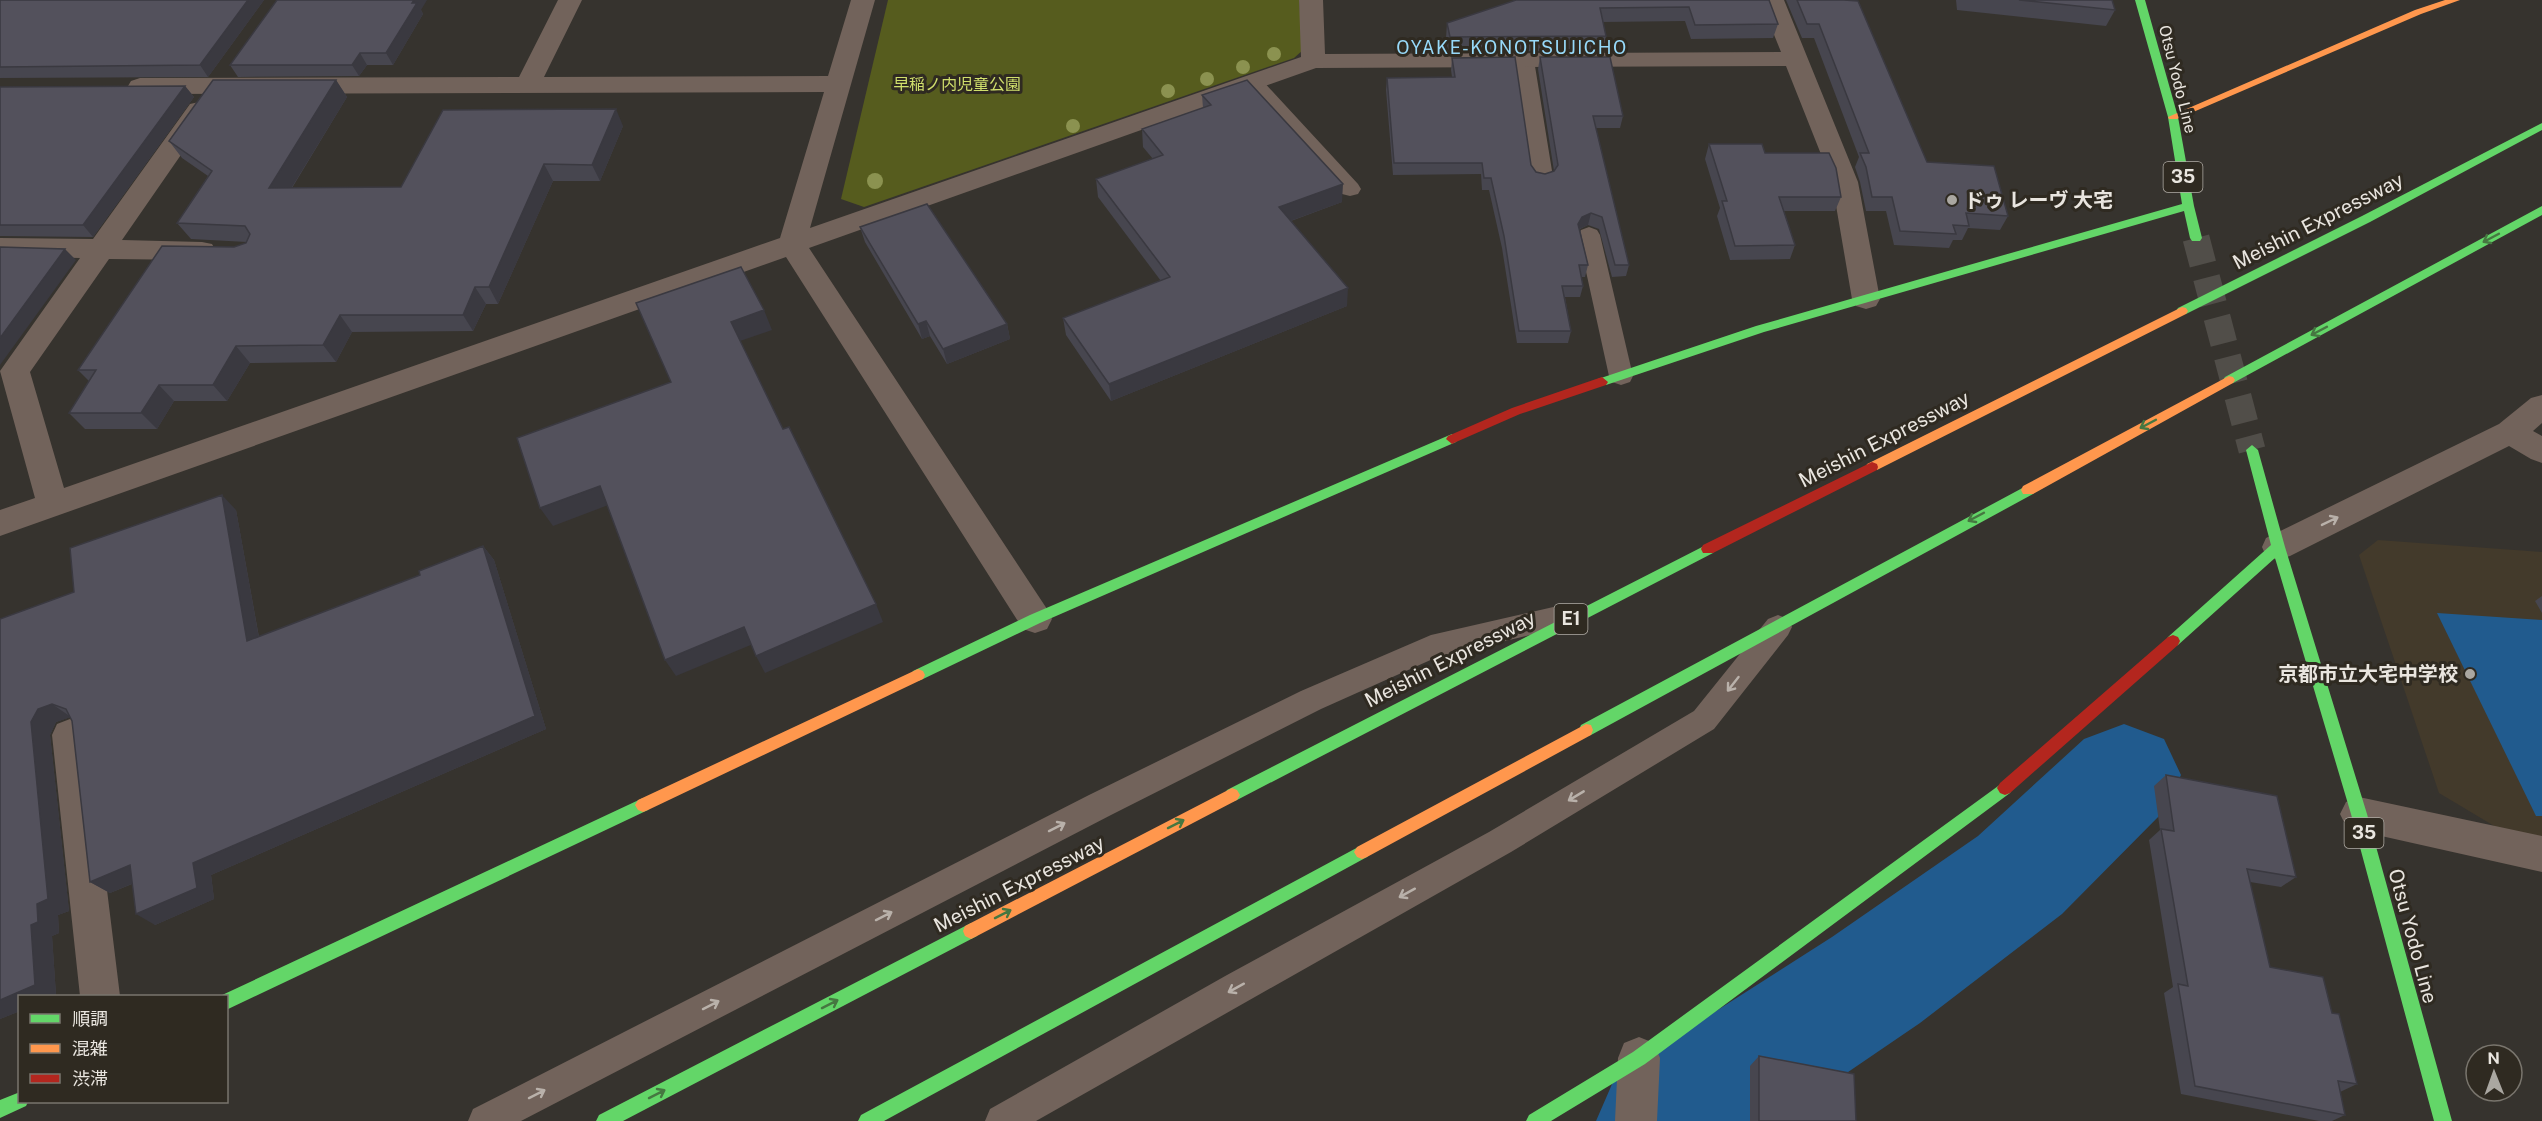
<svg xmlns="http://www.w3.org/2000/svg" width="2542" height="1121" viewBox="0 0 2542 1121" font-family="'Public Sans','Noto Sans JP',sans-serif">
<style>
.industrial{fill:#433a2b}
.green{fill:#565c1e}
.water{fill:#215b8e}
.lines{fill:none;stroke-linecap:round;stroke-linejoin:round}
.river{fill:#215b8e;fill-rule:evenodd}
.primary-tunnel{stroke:#514e49;stroke-width:27;stroke-dasharray:27 14;stroke-linecap:butt}
.lane{fill:#72635b;fill-rule:evenodd}
.street{fill:#72635b;fill-rule:evenodd}
.fast{fill:#63d668;fill-rule:evenodd}
.slow{fill:#ff974d;fill-rule:evenodd}
.jam{fill:#b3261e;fill-rule:evenodd}
.tree{fill:#8b9250}
.wall{fill:#47464f}
.shaded-wall{fill:#3a3940}
.building{fill:#53515c;stroke:#3a3940;stroke-width:1.5}
.oneway{stroke:#467741}
.oneway2{stroke:#b9b1aa}
.poi-dot{fill:#aaa7a1;stroke:#2f2a21;stroke-width:2}
.labels{text-anchor:middle;stroke-width:6;stroke-linejoin:round;paint-order:stroke}
.far-street-label{font-size:16px;fill:#e9e5df;stroke:#2f2a21}
.far-park-label{font-size:16px;fill:#d0df6c;stroke:#2f2a21}
.far-neighbourhood-label{font-size:18px;letter-spacing:1.5px;fill:#97d9f9;stroke:#2f2a21}
.shield{fill:#2f2a21;stroke:#b1ada6;stroke-width:1.5}
.shield-label{font-size:18px;font-weight:bold;fill:#e9e5df}
.poi-label{font-size:20px;font-weight:bold;fill:#e9e5df;stroke:#2f2a21;text-anchor:start}
.street-label{font-size:20px;fill:#e9e5df;stroke:#2f2a21}
</style>
<rect width="100%" height="100%" fill="#36332e"/>
<path class="industrial" d="M2378,540l164,12v290l-31,-6 -72,-43 -80,-238z"/>
<path class="green" d="M888,0h411l4,50 -9,8 -430,149 -23,-8z"/>
<path class="water" d="M2437,613l105,7v196h-6z"/>
<g class="lines">
<path class="river" d="M2124,724l40,15 17,36 -17,36 -102,103 -142,109 -144,98h-180l20,-46 216,-138 146,-101 106,-97z"/>
<path class="primary-tunnel" d="M2196,238l56,212"/>
<path class="lane" d="M1524,54l7,2 3,4 19,117 -3,5 -8,2 -8,-2 -3,-5 -17,-117 3,-4z
M1253,76l7,2 98,106 3,5 -3,5 -8,2 -8,-2 -96,-108 -3,-4 3,-4z
M1589,227l8,3 3,5 33,141 -3,6 -9,3 -9,-3 -3,-6 -31,-141 3,-5z
M1562,605l10,4 4,8 -4,8 -137,33 -114,51 -210,106 -590,306h-53l5,-12 616,-314 212,-104 130,-56z
M1778,615l10,4 4,8 -4,8 -74,94 -203,123 -475,269h-51l5,-12 237,-134 262,-143 205,-121 74,-92z"/>
<path class="street" d="M558,0h24l-38,77 284,-1 23,-76h24l-65,228 491,-171 -2,-57h24l2,54 456,-2 -21,-52h24l74,182 22,117 -4,7 -10,3 -10,-3 -4,-7 -20,-117 -46,-116 -470,2 -507,180 238,361 5,10 -5,10 -12,4 -12,-4 -237,-372 -786,279v-26l35,-12 -35,-127 80,-113 -80,-2v-18l93,1 97,-135 9,-2 9,2 4,6 -90,130 80,2 10,2 4,7 -4,7 -10,2 -93,-1 -79,113 34,116 716,-250 44,-146 -684,2 -9,-3 -3,-5 3,-5 9,-3 379,-1z
M2542,395v28l-9,8 9,5v27l-11,-4 -22,-13 -219,110 -12,4 -12,-4 -4,-9 4,-9 233,-114 32,-26z
M70,719l13,5 5,11 32,261h-40l-28,-261 5,-11z
M2359,797l183,39v36l-183,-41 -13,-5 -6,-12 6,-12z
M1639,1037l15,6 6,15 -3,63h-42l3,-63 6,-15z"/>
<path class="fast" d="M2135,0h10l33,117 16,89 8,32 -2,3h-8l-2,-3 -6,-27 -420,121 -158,53h-8l-2,-3 2,-3 158,-53 426,-122 -14,-87z
M2542,123v7l-172,92 -184,92h-8l-2,-3 2,-3 184,-92z
M2542,206v9l-309,168h-8l-2,-3 2,-3z
M1452,434l6,5 -2,3 -416,181 -117,56 -5,2 -5,-2 -2,-4 2,-4 117,-56z
M2252,445l6,5 27,97 82,267 85,307h-18l-83,-307 -76,-256 -97,87 -5,2 -5,-2 -2,-4 2,-4 103,-92 -25,-95z
M2028,485l7,5 -2,4 -442,241 -5,1 -5,-1 -2,-5 2,-5z
M1708,544l5,1 2,4 -2,4 -476,247 -5,2 -5,-2 -3,-5 3,-5z
M2005,781l5,2 3,5 -3,5 -365,271 -94,57h-25l3,-6 104,-63z
M643,798l5,2 3,5 -3,5 -422,200v-14h-6z
M1362,845l5,2 3,5 -3,5 -483,264h-26l3,-6z
M971,923l6,3 2,5 -2,5 -354,185h-27l3,-6z
M20,1092v10h8l-2,4 -26,12v-18z"/>
<path class="slow" d="M2445,0h15l-39,14 -244,105h-8l-1,-2 247,-107z
M2182,307l4,1 2,3 -2,3 -309,156h-10l-1,-3 1,-3z
M2229,376l4,1 2,3 -2,3 -200,111h-10l-2,-4 2,-4z
M918,669l5,2 2,4 -2,4 -275,131 -5,2 -5,-2 -3,-5 3,-5z
M1586,724l5,1 2,5 -2,5 -224,122 -5,2 -5,-2 -3,-5 3,-5z
M1232,788l5,2 3,5 -3,5 -260,136 -6,3 -6,-3 -2,-5 2,-5z"/>
<path class="jam" d="M1602,377l6,5 -2,3 -86,29 -64,28 -4,2 -6,-5 2,-3 64,-28z
M1872,462l5,2 1,3 -1,3 -164,83h-10l-2,-4 2,-4z
M2173,635l5,2 2,4 -2,4 -168,148 -5,2 -5,-2 -3,-5 3,-5 168,-146z"/>
</g>
<g class="tree">
<circle cx="1274" cy="54" r="7"/>
<circle cx="1243" cy="67" r="7"/>
<circle cx="1207" cy="79" r="7"/>
<circle cx="1168" cy="91" r="7"/>
<circle cx="1073" cy="126" r="7"/>
<circle cx="875" cy="181" r="8"/>
</g>
<path class="wall" d="M0,0h264l-56,77 -208,1z
M1516,0h253l9,24 -5,14 -82,1 -6,-18 -82,1 3,14 -3,15h-155l-2,-13 1,-15z
M1786,0h58l83,162 81,54 -8,14 -32,-2 -6,12h-9l-4,8 -55,-3 -8,-34h-20l-6,-29 -5,-15 4,-10 -45,-119h-12z
M1956,0h156l3,10 -9,16 -149,-16z
M421,10l2,4 -30,51h-26l-8,11 -121,1 -8,-12z
M1540,57l83,59 -3,12h-24l33,137 -3,11 -14,1 -13,-48 -11,-4 -8,4 8,36 -3,12h-4l2,9 -3,11h-15l6,34 -3,12h-51l-15,-95 -13,-58h-7l-1,-16 -88,1 -7,-85 1,-12 65,-1 -1,-7 1,-12 84,114 9,2 9,-3 -16,-102z
M336,80l11,17 -55,91 109,-1 222,-61 -23,55h-47l-55,123h-12l-13,27 -121,1 -16,30 -86,1 -23,38h-53l-17,28h-72l-16,-16 20,-32 -11,-11 156,-123 12,-4 1,-1 -56,-3 -14,-16 31,-47 -26,-18 -13,-17z
M185,86l9,11 -101,140 -93,-1v-149z
M1202,95l140,107 -51,19 56,85 -236,95 -45,-66 -3,-17 98,-37 -63,-84 -2,-18 57,-20 -10,-12 -1,-18 61,-21z
M1709,144l56,9 76,44 -6,14h-51l11,34 -5,14 -60,1 -13,-44 3,-8 -15,-49z
M860,227l147,97 3,15 -63,25 -17,-28 -8,3 -57,-97z
M236,510l23,127 161,-62 63,-29 11,14 52,169 -335,146 3,24 -59,26 -23,-41 -22,9 -20,-11 -18,-161 -2,-4 -14,5 -6,13 19,176 -11,4 1,18 -7,3 4,59 -36,1v15l-20,8v-400l74,-27z
M2542,596v17l-7,-12z
M2166,775l130,102 -15,10 -31,-5 20,85 62,46 25,71 -17,8 5,23 -13,6h-13l-138,-27 -17,-101 9,-6 -24,-147 11,-10 -6,-44z
M1759,1056l97,65h-106v-55z"/>
<path class="shaded-wall" d="M248,0h16l-56,77 -8,-12z
M414,0h13l-6,10 2,4 -30,51 -7,-12z
M360,53l7,12 -8,11 -7,-11z
M336,80l11,17 -66,108 -12,-17z
M185,86l9,11 -101,140 -10,-12z
M616,109l7,17 -23,55 -8,-16z
M544,164l9,17 -55,123 -9,-17z
M1343,184l-1,18 -63,23v-18z
M1591,213l-3,12 -9,4 -1,-5 4,-7z
M65,249l11,11 -76,105v-27z
M475,287l11,17 -13,27 -10,-16z
M1348,288l-1,18 -236,95 -2,-17z
M764,310l8,20 -32,11 -9,-19z
M340,315l12,17 -16,30 -13,-17z
M926,321l4,15 -8,3 -4,-15z
M1007,324l3,15 -63,25 -4,-15z
M236,346l14,17 -23,38 -14,-16z
M159,385l15,16 -17,28 -16,-16z
M600,486l11,18 -58,22 -13,-18z
M222,495l14,15 26,145 -15,-14z
M483,546l11,14 52,169 -335,146 3,24 -59,26 -19,-11 57,-51z
M876,604l7,18 -118,51 -9,-17z
M744,627l9,17 -77,32 -11,-16z
M52,704l19,13 -15,5 -6,13 19,176 -11,4 1,18 -7,3 4,59 -4,1h-32v15l-20,8v-19l31,-75v-203l7,-13z
M130,865l18,12 -38,16 -20,-11z"/>
<path class="building" d="M0,0h248l-48,65 -200,2z
M277,0h137l-2,3h5l-31,50h-26l-8,12h-122z
M1516,0h253l9,24 -83,1 -6,-18 -89,1 6,28 -156,1 -3,-14z
M1797,0h47l14,1 69,161 67,4 14,50 -42,-3 3,13 -16,-1 3,9 -56,-3 -8,-34h-20l-6,-30 -6,-14h9l-50,-129h-12z
M2019,0h93l3,10z
M1515,57l16,108 5,7 9,2 9,-3 4,-6 -18,-108h70l13,59h-30l36,149h-14l-13,-48 -11,-4 -9,4 -4,7 10,41h-9l4,21h-21l9,45h-52l-15,-95 -13,-58h-7l-2,-15h-88l-7,-85 68,-1 -3,-19z
M213,80h123l-67,108 132,-1 42,-77 173,-1 -24,56 -48,-1 -55,123h-14l-12,28h-123l-17,30 -87,1 -23,39h-54l-18,28h-72l27,-43h-18l84,-124 72,1 12,-4 4,-9 -5,-8 -68,-3 35,-52 -43,-30z
M1247,80l96,104 -64,23 69,81 -239,96 -46,-66 107,-41 -74,-98 67,-24 -21,-26 69,-24 -9,-10z
M185,86l-102,139h-83v-138z
M1709,144h53l3,9h64l7,15 5,29h-62l16,48 -60,1 -13,-45h5z
M927,204l80,120 -64,25 -17,-28 -8,3 -58,-97z
M0,247l65,2 -65,89z
M741,267l23,43 -33,12 52,107 6,-2 87,177 -120,52 -12,-29 -79,33 -65,-174 -60,22 -23,-70 154,-56 -35,-79z
M222,495l25,146 173,-66 -1,-4 64,-25 52,170 -342,147 4,25 -61,26 -6,-49 -40,17 -18,-161 -6,-12 -14,-5 -14,5 -7,13 17,177 -11,5 1,18 -7,3 4,60 -35,15v-381l74,-27 -4,-44z
M2166,775l111,21 19,81 -49,-8 23,98 53,10 9,36 7,1 18,70 -19,-3 7,34 -150,-29 -17,-102 10,2 -27,-157 13,2z
M1759,1056l95,18 2,47h-97z"/>
<defs><path id="oneway-shaft" d="M-6 0H5M1.5-3L5.5 0L1.5 3" fill="none" stroke-width="1.6" stroke-linecap="round" stroke-linejoin="round" transform="scale(1.5)"/></defs>
<g class="oneway">
<use href="#oneway-shaft" transform="translate(2491 238) rotate(152)"/>
<use href="#oneway-shaft" transform="translate(2319 331) rotate(152)"/>
<use href="#oneway-shaft" transform="translate(2148 424) rotate(152)"/>
<use href="#oneway-shaft" transform="translate(1976 517) rotate(152)"/>
<use href="#oneway-shaft" transform="translate(1176 824) rotate(-27)"/>
<use href="#oneway-shaft" transform="translate(1003 914) rotate(-27)"/>
<use href="#oneway-shaft" transform="translate(830 1004) rotate(-27)"/>
<use href="#oneway-shaft" transform="translate(657 1094) rotate(-27)"/>
</g>
<g class="oneway2">
<use href="#oneway-shaft" transform="translate(2330 521) rotate(-26)"/>
<use href="#oneway-shaft" transform="translate(1733 684) rotate(128)"/>
<use href="#oneway-shaft" transform="translate(1576 796) rotate(149)"/>
<use href="#oneway-shaft" transform="translate(1057 827) rotate(-27)"/>
<use href="#oneway-shaft" transform="translate(1407 893) rotate(151)"/>
<use href="#oneway-shaft" transform="translate(884 916) rotate(-27)"/>
<use href="#oneway-shaft" transform="translate(1236 988) rotate(151)"/>
<use href="#oneway-shaft" transform="translate(711 1005) rotate(-27)"/>
<use href="#oneway-shaft" transform="translate(537 1094) rotate(-27)"/>
</g>
<g class="poi-dot">
<circle cx="1952" cy="200" r="6"/>
<circle cx="2470" cy="674" r="6"/>
</g>
<g class="labels">
<g class="far-street-label">
<text transform="translate(2178 79) rotate(76)" y="6">Otsu Yodo Line</text>
</g>
<g class="far-park-label">
<text x="957" y="90">早稲ノ内児童公園</text>
</g>
<g class="far-neighbourhood-label">
<text x="1512" y="54">OYAKE-KONOTSUJICHO</text>
</g>
<g class="shield">
<rect x="2163.5" y="162" width="39" height="30" rx="4.5"/>
<rect x="1554.5" y="604" width="33" height="30" rx="4.5"/>
<rect x="2344.5" y="818" width="39" height="30" rx="4.5"/>
</g>
<g class="shield-label">
<text x="2183" y="183">35</text>
<text x="1571" y="625">E1</text>
<text x="2364" y="839">35</text>
</g>
<g class="poi-label">
<text x="1964" y="207">ドゥ レーヴ 大宅</text>
<text x="2458" y="681" text-anchor="end">京都市立大宅中学校</text>
</g>
<g class="street-label">
<text transform="translate(2318 221) rotate(-27)" y="7">Meishin Expressway</text>
<text transform="translate(1884 439) rotate(-27)" y="7">Meishin Expressway</text>
<text transform="translate(1450 659) rotate(-27)" y="7">Meishin Expressway</text>
<text transform="translate(1019 884) rotate(-27)" y="7">Meishin Expressway</text>
<text transform="translate(2413 936) rotate(75)" y="7">Otsu Yodo Line</text>
</g>
</g>
<rect x="18" y="995" width="210" height="108" fill="#2f2a21" stroke="#79756d" stroke-width="1.5"/>
<rect x="30" y="1014" width="30" height="9" fill="#63d668" stroke="#79756d" stroke-width="1.5"/>
<text x="72" y="1025" font-size="18" fill="#e9e5df">順調</text>
<rect x="30" y="1044" width="30" height="9" fill="#ff974d" stroke="#79756d" stroke-width="1.5"/>
<text x="72" y="1055" font-size="18" fill="#e9e5df">混雑</text>
<rect x="30" y="1074" width="30" height="9" fill="#b3261e" stroke="#79756d" stroke-width="1.5"/>
<text x="72" y="1085" font-size="18" fill="#e9e5df">渋滞</text>
<g transform="translate(2494 1073) rotate(359)"><circle r="28" fill="#2f2a21" stroke="#79756d" stroke-width="1.5"/>
<path d="M0-4.5L10 22L0 15L-10 22Z" fill="#aaa7a1"/>
<text y="-9" font-size="16" font-weight="bold" text-anchor="middle" fill="#e9e5df">N</text>
</g>
</svg>
